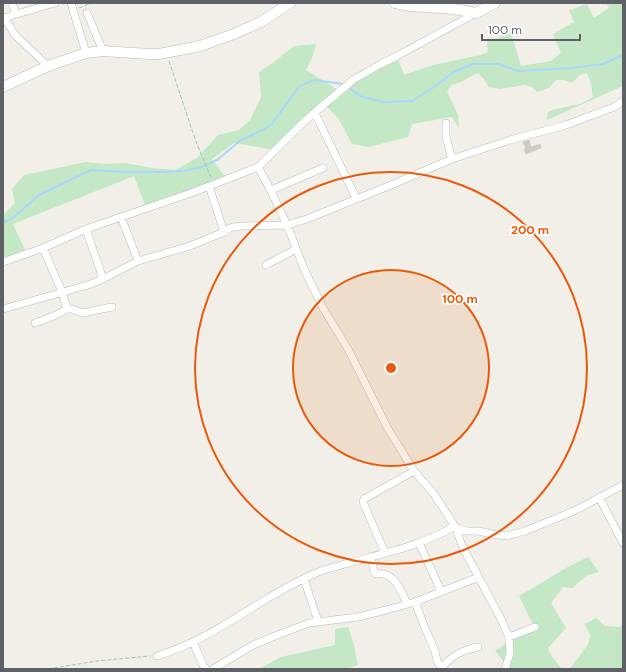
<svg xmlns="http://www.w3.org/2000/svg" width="626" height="672" viewBox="0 0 626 672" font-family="'DM Sans',sans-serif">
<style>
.green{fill:#c4e8c5}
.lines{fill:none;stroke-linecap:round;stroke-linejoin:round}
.stream{stroke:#a9d7ff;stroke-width:2}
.building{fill:#cccac4;stroke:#d6d1c5}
.street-casing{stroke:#b9bcc0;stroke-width:8}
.secondary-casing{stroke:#babdc2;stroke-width:11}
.path{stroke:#9dc9ab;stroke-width:1;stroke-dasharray:4 2;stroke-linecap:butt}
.street{stroke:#fff;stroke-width:7}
.secondary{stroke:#fff;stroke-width:10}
.ring{fill:none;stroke:#e8590c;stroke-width:2}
.centre{fill:#e8590c;stroke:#fff;stroke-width:2}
.ring-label{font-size:12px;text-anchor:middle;font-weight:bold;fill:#e8590c;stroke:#fff;stroke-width:3.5;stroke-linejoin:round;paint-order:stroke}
</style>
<rect width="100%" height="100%" fill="#f1efe7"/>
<path class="green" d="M606,3h17v83l-76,34 1,-8 8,-3 24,-5 13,-7 -2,-13 -4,-11 -7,2 -8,8 -9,-3h-7l-7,8 -12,4 -5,-5 -7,-2 -25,4 -11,-2 -6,-9 -6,-5 -16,9 -9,3 -5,6 11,24 1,13 -7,-11 -40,7 -4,13 -39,10 -17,-3 -14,-26 -17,-17 -14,18 -32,31 -41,-7 -22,16 14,19 -80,30 -12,-32 -121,48 13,28 -23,9v-46l12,-12 -3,-14 12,-14 62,-13 19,2 20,-1 27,5 23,2 22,-12 21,-23 21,-5 11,-10 11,-23 -2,-25 15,-10 20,-16 22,-2 -4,14 -6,12 34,21 57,-35 7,19 29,-10 48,-10 7,-3 -1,-10 24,-9 10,33 30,-5 10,-8 -8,-19 21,-12 -5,-12 18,-6 7,14 15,-10z
M588,557l11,15 -12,3 -15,13 -9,-1 -12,16 15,25 -18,20 3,7 11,14h-52l-15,-18 38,-26 -14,-29 47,-28z
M596,618l9,8 14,1 4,-3v45h-54c5,-6 22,-25 21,-33 0,-4 -4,-8 -5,-12z
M348,627l6,18 4,20 -11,4h-88l22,-12 54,-12v-16z"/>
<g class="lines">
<path class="stream" d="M348,87l12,9 23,6 29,-1 22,-14 20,-15 19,-8h25l20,7 54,-3 31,-4 20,-9
M3,223l11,-6 25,-22 52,-25 33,2h35l25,-1 18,-4 15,-7 24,-20 22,-10 9,-6 26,-36 10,-6 7,-2 28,4 1,1"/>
</g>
<path class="building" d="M529,140l2,7 9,-3 1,4 -15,6 -2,-5 2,-1 -3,-6z"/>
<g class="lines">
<defs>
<path id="street" d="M12,3l4,11
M71,3l15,50
M87,13l16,38
M3,18l4,4 8,13 33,31
M3,18l52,-15
M315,113l41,85
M446,123v14l6,22
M258,167l14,26 15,32 18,46 18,37 25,41 39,78 27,44 20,23 22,34 11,3h11l14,3 14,2 19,-5 32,-13 19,-8 47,-25
M209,186l15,46
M271,190l52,-22
M121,217l17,44
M86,229l17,50
M43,248l19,44 5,17h5l10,4 30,-6
M3,262l40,-14 43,-19 108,-37 64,-25 49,-48 46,-39 28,-16 16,-8 79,-43
M266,265l30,-16
M3,309l85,-24 15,-6 35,-18 52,-15 34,-14 6,-4 3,-1 10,-1 44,-1 20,-6 84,-34 61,-26 58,-19 56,-15 48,-18 9,-6
M35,323l19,-7 13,-7
M599,497l24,46
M456,528l6,18 39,73 8,18 1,16 -5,16
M419,543l22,48
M385,553l-22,-51 1,-3 50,-28
M371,557l3,15 2,2c19,-3 24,16 31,29
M304,579l14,42
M415,602l10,26 10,23 2,10 3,5 4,-1c11,-11 19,-15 34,-18
M509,637l26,-10
M193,642l10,23 3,4
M157,656c58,-17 104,-60 159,-83 9,-4 19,-6 29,-9 35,-10 78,-18 109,-38
M213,669l40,-24 22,-9 34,-13 49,-6 28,-7 29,-8 64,-25"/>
<path id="secondary" d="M395,3l15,3 44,3 22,4 19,-10
M3,87l45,-21 38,-13 17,-2 46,3h10l41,-8 34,-12 11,-5 16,-7 29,-19"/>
</defs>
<use href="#street" class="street-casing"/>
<use href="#secondary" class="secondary-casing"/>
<path class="path" d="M79,8l13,-5
M169,61l26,78 16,39
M48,669l49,-8 53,-5"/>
<use href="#street" class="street"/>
<use href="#secondary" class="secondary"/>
</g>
<circle cx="391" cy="368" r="98" fill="#e8590c" fill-opacity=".12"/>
<g class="ring">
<circle cx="391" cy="368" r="98"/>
<circle cx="391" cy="368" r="196"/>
</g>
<circle cx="391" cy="368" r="6" class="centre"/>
<g class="ring-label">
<text x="530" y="234">200 m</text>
<text x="460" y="303">100 m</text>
</g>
<rect width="626" height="672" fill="none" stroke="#5e6267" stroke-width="8"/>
<path d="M482 34v6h98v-6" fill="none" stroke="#5e6267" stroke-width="2"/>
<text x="488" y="34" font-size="12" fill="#5e6267" stroke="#ffffff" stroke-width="3" paint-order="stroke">100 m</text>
</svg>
